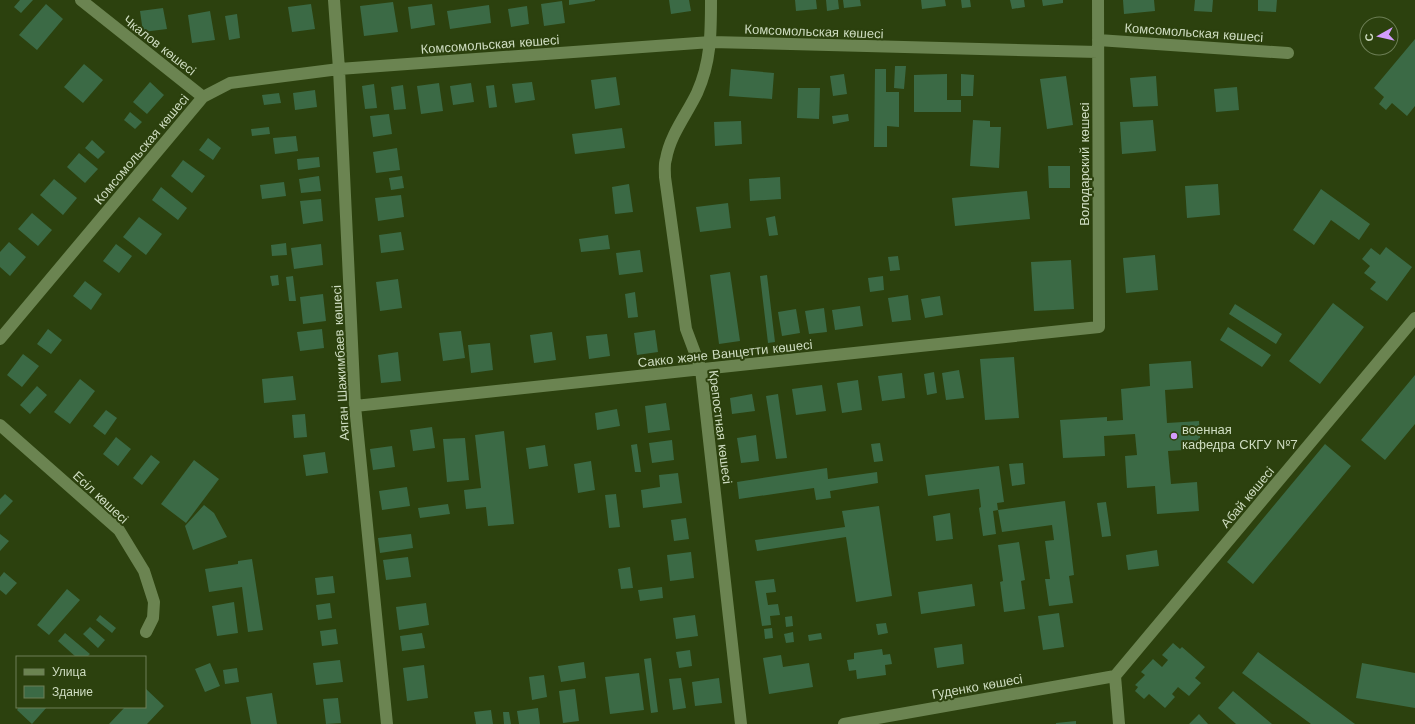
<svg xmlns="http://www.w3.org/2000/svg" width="1415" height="724" viewBox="0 0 1415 724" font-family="'Work Sans',sans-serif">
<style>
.building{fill:#3b6a45}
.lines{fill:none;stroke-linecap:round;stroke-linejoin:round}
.minor{stroke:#6b8451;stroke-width:12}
.poi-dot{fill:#d39cfd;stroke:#2c410e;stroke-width:1.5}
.labels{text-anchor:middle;stroke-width:4;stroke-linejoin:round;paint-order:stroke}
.street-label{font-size:13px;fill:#cfddc2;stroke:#2c410e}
.poi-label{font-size:13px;fill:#cfddc2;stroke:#2c410e;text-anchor:start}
</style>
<rect width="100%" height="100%" fill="#2c410e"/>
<path class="building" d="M20,0h13l-12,13 -7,-6z
M569,0h26v1l-26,4z
M669,0h20l2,11 -20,3z
M795,0h21l1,9 -21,2z
M826,0h12l1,9 -12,2z
M843,0h17l1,6 -17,2z
M921,0h24l1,6 -24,3z
M961,0h9l1,7 -9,1z
M1010,0h14l1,7 -13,2z
M1042,0h21v3l-20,3z
M1123,0h31l1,11 -31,3z
M1195,0h18l-1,12 -18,-1z
M1258,0h19l-1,12 -18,-1z
M562,1l3,22 -21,3 -3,-22z
M393,2l5,30 -34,4 -4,-30z
M46,4l17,15 -26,31 -18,-15z
M311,4l4,25 -23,3 -4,-25z
M432,4l3,21 -24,4 -3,-22z
M489,5l2,18 -41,6 -3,-18z
M527,6l2,18 -18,3 -3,-18z
M163,8l4,21 -24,3 -3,-21z
M210,11l5,29 -23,3 -4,-28z
M237,14l3,24 -11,2 -4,-24z
M1415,39v67l-8,10 -15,-13 -6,7 -7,-6 5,-7 -10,-9z
M84,64l19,16 -20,23 -19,-16z
M895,66h11l-2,23 -10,-1z
M731,69l43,4 -2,26 -43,-3z
M875,69h11v23h13v35l-12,-1v21h-13z
M844,74l3,20 -14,2 -3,-20z
M947,74v26h14v12h-47v-37z
M961,74l13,1 -1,21h-12z
M1066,76l7,49 -26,4 -7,-50z
M1156,76l2,30 -25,1 -3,-29z
M616,77l4,28 -25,4 -4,-29z
M150,82l14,13 -17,19 -14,-12z
M532,82l3,18 -20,3 -3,-19z
M439,83l4,28 -22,3 -4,-28z
M471,83l3,19 -21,3 -3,-19z
M374,84l3,24 -12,1 -3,-23z
M403,85l3,24 -12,1 -3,-23z
M494,85l3,22 -8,1 -3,-22z
M1237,87l2,23 -23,2 -2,-23z
M798,88h22l-1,31 -22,-1z
M315,90l2,17 -22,3 -2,-17z
M279,93l2,10 -17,2 -2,-10z
M130,112l12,10 -7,7 -11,-9z
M389,114l3,20 -19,3 -3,-21z
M848,114l1,7 -16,3 -1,-8z
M973,120l17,1v6h11l-2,41 -29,-2z
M1153,120l3,31 -34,3 -2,-32z
M741,121l1,23 -27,2 -1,-24z
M269,127l1,7 -18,2 -1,-7z
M622,128l3,20 -50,6 -3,-20z
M296,136l2,15 -23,3 -2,-16z
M208,138l13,10 -8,12 -14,-10z
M92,140l13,12 -7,7 -13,-11z
M397,148l3,22 -24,3 -3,-21z
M79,153l19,16 -13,14 -18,-16z
M319,157l1,10 -22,3 -1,-11z
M183,160l22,16 -13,17 -21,-17z
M1048,166h22v22h-21z
M319,176l2,15 -20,2 -2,-14z
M402,176l2,12 -13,2 -2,-12z
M780,177l1,22 -31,2 -1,-22z
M54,179l23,19 -14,17 -23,-20z
M284,182l2,14 -24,3 -2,-14z
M629,184l4,28 -18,2 -3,-27z
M1218,184l2,31 -33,3 -2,-32z
M161,187l26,21 -9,12 -26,-20z
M1321,189l49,35 -11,16 -28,-20 -17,25 -21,-15z
M1027,191l3,28 -75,7 -3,-28z
M401,195l3,22 -26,4 -3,-23z
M321,199l2,22 -20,3 -3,-23z
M728,203l3,25 -31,4 -4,-25z
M32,213l20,17 -14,16 -20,-17z
M775,216l3,19 -9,1 -3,-18z
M139,217l23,17 -16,21 -23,-18z
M401,232l3,18 -23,3 -2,-18z
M608,235l2,14 -29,3 -2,-13z
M9,242l17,15 -16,19 -10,-9v-15z
M286,243l1,12 -15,1 -1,-11z
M116,244l16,12 -13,17 -16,-12z
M321,244l2,21 -29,4 -3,-21z
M1386,247l26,20 -25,34 -17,-12 6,-7 -12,-9 6,-7 -8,-7 9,-11 9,7z
M640,250l3,22 -24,3 -3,-22z
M1155,255l3,35 -32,3 -3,-35z
M898,256l2,14 -10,1 -2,-14z
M1071,260l3,49 -40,2 -3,-49z
M730,272l10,69 -21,3 -9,-69z
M278,275l1,10 -7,1 -2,-10z
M767,275l8,67 -7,1 -8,-67z
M293,276l3,25h-7l-3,-24z
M883,276l1,14 -14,2 -2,-14z
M398,279l4,29 -22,3 -4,-29z
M85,281l17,13 -11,16 -18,-14z
M635,292l3,25 -10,1 -3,-24z
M323,294l3,27 -23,3 -3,-27z
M908,295l3,25 -19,2 -4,-24z
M940,296l3,19 -18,3 -4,-19z
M1333,303l31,24 -44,57 -31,-23z
M1235,304l47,30 -6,10 -47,-30z
M860,306l3,20 -28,4 -3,-20z
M824,308l3,24 -18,2 -4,-23z
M796,309l4,24 -18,3 -4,-24z
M1228,327l43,28 -9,12 -42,-27z
M48,329l14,11 -11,14 -14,-10z
M322,329l2,19 -24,3 -3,-19z
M655,330l3,22 -21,3 -3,-22z
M461,331l4,27 -22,3 -4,-28z
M552,332l4,28 -22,3 -4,-28z
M607,334l3,22 -21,3 -3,-23z
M490,343l3,27 -22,3 -3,-28z
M398,352l3,29 -20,2 -3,-28z
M23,354l16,12 -17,21 -15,-12z
M1014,357l5,61 -34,2 -5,-61z
M1191,361l2,27 -28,2 2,33 32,-2 2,28 -33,2 3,33 26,-2 2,29 -42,3 -2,-28 -28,2 -2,-32 12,-1 -2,-21 -31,2 1,20 -42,2 -3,-38 47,-3v4l16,-1 -2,-31 29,-3 -1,-22z
M959,370l5,28 -18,2 -4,-27z
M934,372l3,21 -10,2 -3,-21z
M902,373l3,25 -23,3 -4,-25z
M1415,375v49l-30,36 -24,-20z
M293,376l3,24 -32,3 -2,-24z
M80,379l15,12 -25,33 -16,-12z
M858,380l4,30 -20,3 -5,-30z
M822,385l4,26 -30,4 -4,-26z
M37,386l10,9 -17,19 -10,-9z
M752,394l3,17 -23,3 -2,-16z
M778,394l9,64 -11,1 -10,-63z
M666,403l4,27 -22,3 -3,-27z
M617,409l3,17 -23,4 -2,-17z
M106,410l11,8 -12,17 -12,-9z
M305,414l2,23 -13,1 -2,-23z
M432,427l3,21 -22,3 -3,-21z
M504,431l10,93 -26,2 -2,-19 -20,2 -2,-19 17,-2 -6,-53z
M756,435l3,26 -18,2 -4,-25z
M116,437l15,12 -13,17 -15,-12z
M465,438l4,42 -22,2 -4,-43z
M672,440l2,20 -22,3 -3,-20z
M880,443l3,18 -9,1 -3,-18z
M637,444l4,28h-6l-4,-27z
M1325,444l26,22 -98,118 -26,-22z
M545,445l3,21 -19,3 -3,-21z
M392,446l3,21 -22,3 -3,-21z
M325,452l3,21 -22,3 -3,-21z
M151,455l9,7 -18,23 -9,-7z
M194,460l25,19 -33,44 -25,-19z
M591,461l4,29 -17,3 -4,-29z
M1023,463l2,21 -13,2 -3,-22z
M999,466l5,36 -7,1 1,7 -5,1 3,23 -13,2 -4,-28 2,-1 -2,-18 -51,7 -3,-21z
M827,468l1,11 49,-7 1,11 -48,8 1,7 -15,2 -2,-12 -75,11 -2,-17z
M678,473l4,30 -39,5 -2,-18 19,-3 -1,-12z
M407,487l3,19 -28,4 -3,-19z
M5,494l8,7 -13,14v-16z
M616,494l4,33 -11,1 -4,-33z
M1065,501l9,74 -5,1 4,27 -24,3 -4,-27h5l-5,-38 9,-1 -2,-15 -50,7 -4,-22z
M1106,502l5,34 -9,1 -5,-34z
M448,504l2,10 -30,4 -2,-10z
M204,505l10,8 13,24 -34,13 -8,-24z
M879,506l13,90 -36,6 -10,-65 -89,14 -2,-11 90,-13 -3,-16z
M950,513l3,26 -17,2 -3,-25z
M686,518l3,21 -15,2 -3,-21z
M0,534l9,7 -9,10z
M411,534l2,14 -33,5 -2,-15z
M1019,542l6,38 -4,1 4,28 -21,3 -4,-30 3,-1 -5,-36z
M1157,550l2,16 -31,4 -2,-15z
M691,552l3,26 -24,3 -3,-26z
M408,557l3,20 -25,3 -3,-20z
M252,559l11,71 -15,2 -6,-45 -33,5 -4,-23 33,-5v-3z
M630,567l3,21 -12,1 -3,-20z
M4,572l13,11 -11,12 -6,-5v-13z
M333,576l2,17 -18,2 -2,-17z
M774,579l2,13 -10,1 2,12 10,-1 2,11 -10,1 1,9 -9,1 -7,-45z
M972,584l3,22 -54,8 -3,-22z
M662,587l1,11 -23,3 -2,-11z
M67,589l13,11 -31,35 -12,-10z
M234,602l4,31 -21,3 -5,-30z
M330,603l2,15 -14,2 -2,-15z
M426,603l3,22 -30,5 -3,-23z
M1059,613l5,34 -21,3 -5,-34z
M100,615l16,13 -4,5 -16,-13z
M695,615l3,21 -22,3 -3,-21z
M792,616l1,10 -7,1 -1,-10z
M886,623l2,10 -10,2 -2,-11z
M90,627l15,13 -7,8 -15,-14z
M772,628l1,10 -8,1 -1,-10z
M336,629l2,15 -16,2 -2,-15z
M793,632l1,10 -8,1 -2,-9z
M65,633l25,21 -3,3h-11l-18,-16z
M422,633l3,15 -23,3 -2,-15z
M821,633l1,6 -13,2 -1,-6z
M1173,643l7,6 2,-2 23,20 -10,11 6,5 -12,13 -11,-9 -6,7 3,3 -10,11 -16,-14 -5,5 -9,-8 3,-4 -3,-2 10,-10 -4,-3 12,-13 9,8 6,-7 -6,-5z
M962,644l2,20 -27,4 -3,-20z
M882,649l1,6 7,-1 2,10 -7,1 1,10 -29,4 -1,-9 -7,1 -2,-11 7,-1v-6z
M690,650l2,16 -13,2 -3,-16z
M1258,652l97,72h-44l-69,-51z
M781,655l2,12 26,-4 4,24 -44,7 -6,-36z
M651,658l7,54 -7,1 -7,-54z
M340,660l3,22 -27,3 -3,-22z
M584,662l2,16 -25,4 -3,-16z
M210,663l10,23 -15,6 -10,-23z
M1362,663l53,10v35l-59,-10z
M424,665l4,33 -21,3 -4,-33z
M237,668l2,14 -14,2 -2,-14z
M639,673l5,37 -34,4 -5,-37z
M544,675l3,22 -15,3 -3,-23z
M681,678l5,30 -13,2 -4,-31z
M719,678l3,25 -27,3 -3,-24z
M145,688l19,18 -17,18h-38l16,-17h20z
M575,689l4,32 -16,2 -4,-32z
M1233,691l39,33h-36l-18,-16z
M272,693l5,31h-26l-5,-27z
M338,698l3,25 -15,1 -3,-25z
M19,707h28l-15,17 -15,-14z
M538,708l2,16h-21l-2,-13z
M491,710l2,14h-17l-2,-12z
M503,712h6l2,12h-7z
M1199,714l9,10h-19z
M1076,721v3h-20v-1z"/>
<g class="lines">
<path class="minor" d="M81,0l122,97
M334,0l5,69 16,337 32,318
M711,0c0,33 0,62 -14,93 -10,21 -27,42 -31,66 -2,5 -1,12 -1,18l21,152 15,40 40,355
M1098,40l190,13
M0,339l203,-242 27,-14 109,-14 372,-27 387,10
M355,406l744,-79 -1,-327
M0,425l119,105 25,41 10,31 -1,16 -7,14
M1115,676l300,-358
M1115,676l4,48
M844,724l271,-48"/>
</g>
<circle class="poi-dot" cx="1174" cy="436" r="4"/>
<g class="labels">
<g class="street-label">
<text transform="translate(814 31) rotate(2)" y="5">Комсомольская көшесі</text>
<text transform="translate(1194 32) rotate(4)" y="5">Комсомольская көшесі</text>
<text transform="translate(490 44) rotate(-4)" y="5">Комсомольская көшесі</text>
<text transform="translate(160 45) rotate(38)" y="5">Чкалов көшесі</text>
<text transform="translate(141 149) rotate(-50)" y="5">Комсомольская көшесі</text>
<text transform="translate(1084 164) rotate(-90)" y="5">Володарский көшесі</text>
<text transform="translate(725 353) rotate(-6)" y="5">Сакко және Ванцетти көшесі</text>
<text transform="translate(340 363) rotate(-93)" y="5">Аяган Шажимбаев көшесі</text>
<text transform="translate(721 427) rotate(83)" y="5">Крепостная көшесі</text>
<text transform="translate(101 497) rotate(43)" y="5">Есіл көшесі</text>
<text transform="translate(1247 497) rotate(-50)" y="5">Абай көшесі</text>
<text transform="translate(977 686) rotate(-10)" y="5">Гуденко көшесі</text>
</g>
<g class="poi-label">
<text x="1182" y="434">военная<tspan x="1182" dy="15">кафедра СКГУ №7</tspan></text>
</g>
</g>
<rect x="16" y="656" width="130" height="52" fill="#2c410e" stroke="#6d7f56"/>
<rect x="24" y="669" width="20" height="6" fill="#6b8451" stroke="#6d7f56"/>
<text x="52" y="676" font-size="12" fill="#cfddc2">Улица</text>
<rect x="24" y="686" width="20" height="12" fill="#3b6a45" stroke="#6d7f56"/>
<text x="52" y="696" font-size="12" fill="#cfddc2">Здание</text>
<g transform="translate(1379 36) rotate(262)"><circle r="19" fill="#2c410e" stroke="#6d7f56"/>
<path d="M0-3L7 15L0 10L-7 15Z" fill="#d39cfd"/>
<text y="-6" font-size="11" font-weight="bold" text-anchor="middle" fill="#cfddc2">С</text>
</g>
</svg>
